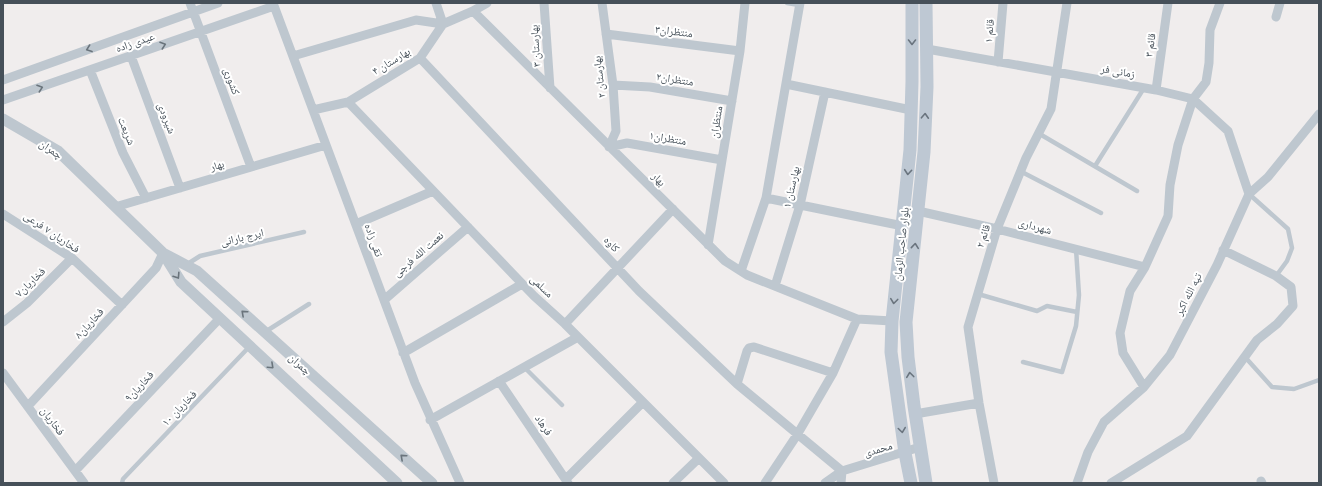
<svg xmlns="http://www.w3.org/2000/svg" width="1322" height="486" viewBox="0 0 1322 486" font-family="Figtree,'Noto Naskh Arabic',sans-serif">
<style>
.lines{fill:none;stroke-linecap:round;stroke-linejoin:round}
.service{stroke:#bec7cf;stroke-width:4.5}
.minor{stroke:#bec7cf;stroke-width:9}
.tertiary{stroke:#bec7cf;stroke-width:11}
.secondary{stroke:#bec8d3;stroke-width:13}
.oneway{stroke:#6a747e}
.oneway2{stroke:#6a747c}
.labels{text-anchor:middle;stroke-width:4;stroke-linejoin:round;paint-order:stroke}
.street-label{font-size:11px;fill:#465059;stroke:#fff}
</style>
<rect width="100%" height="100%" fill="#f0eded"/>
<g class="lines">
<path class="service" d="M787,3l12,2
M1038,133l99,58
M1095,166l49,-78
M1020,171l81,42
M1249,194l39,35 4,19 -5,13 -11,15
M186,265l14,-9 104,-24
M978,294l59,17 10,-5 30,6
M265,332l44,-28
M1245,357l27,30 22,2 25,-9
M1023,362l39,10 14,-46 3,-31 -3,-46
M524,367l38,38
M122,483l1,-4 127,-133"/>
<path class="minor" d="M190,3l61,164
M273,3l142,380 45,100
M436,3l7,21
M544,3l6,85
M602,3l11,82 3,46 -7,16
M473,11l252,250 22,14 110,44
M1276,17l4,-14
M606,34l134,17
M927,49l229,41 37,9 35,32 21,63
M131,56l49,132
M293,56l123,-36 27,4
M420,58l219,233 98,93 105,87 -17,12
M998,62l5,-59
M90,70l33,83 23,45
M3,80l215,-77
M786,84l125,26
M613,85l37,2 82,14
M1156,90l12,-87
M3,100l271,-94
M348,102l186,194 31,28 159,159
M313,110l35,-8 72,-44 23,-34 30,-13 14,-8
M609,147l18,-4 95,17
M766,198l137,28
M115,207l211,-62
M918,211l79,18 148,38
M3,214l69,44 50,47
M356,224l77,-33
M708,245l32,-194 5,-48
M741,271l25,-73 34,-195
M775,286l25,-81 25,-113
M384,300l84,-73
M3,322l24,-19 45,-45
M565,324l108,-115
M403,353l119,-69
M3,373l81,110
M499,381l69,102
M737,384l10,-33 2,-3 5,-1 79,26
M1144,387l-21,-34 -3,-20 10,-42 15,-24 23,-51 2,-31 8,-40 15,-46 13,-17 3,-19 1,-33 10,-27
M28,406l128,-138 7,-15
M915,414l64,-11
M430,420l148,-83
M75,471l145,-153
M566,479l77,-77
M1261,481l1,2
M673,483l26,-25
M765,483l32,-48 36,-62 24,-54 35,2
M841,483l1,-12 78,-24
M994,483l-15,-80 -11,-76 29,-98 29,-71 25,-49 16,-106
M1077,483l11,-31 16,-30 40,-35 26,-32 47,-90 32,-71 19,-17 51,-63
M1111,483l76,-47 70,-96 20,-16 16,-18 -2,-19 -15,-11 -53,-26"/>
<path class="tertiary" d="M3,119l55,32 105,102
M397,483l-216,-201 -18,-29 34,18 235,212"/>
<path class="secondary" d="M911,483l-6,-30 -14,-101 1,-31 18,-171 2,-68v-79
M926,483l-12,-77 -6,-49 -2,-35 18,-170 3,-65 -1,-84"/>
</g>
<defs><path id="oneway-chevron" d="M-2-3.5L2.5 0L-2 3.5" fill="none" stroke-width="1.6" stroke-linecap="round" stroke-linejoin="round"/></defs>
<g class="oneway">
<use href="#oneway-chevron" transform="translate(912 42) rotate(90)"/>
<use href="#oneway-chevron" transform="translate(925 116) rotate(-87)"/>
<use href="#oneway-chevron" transform="translate(908 172) rotate(95)"/>
<use href="#oneway-chevron" transform="translate(915 246) rotate(-84)"/>
<use href="#oneway-chevron" transform="translate(894 301) rotate(97)"/>
<use href="#oneway-chevron" transform="translate(910 375) rotate(-97)"/>
<use href="#oneway-chevron" transform="translate(902 430) rotate(82)"/>
</g>
<g class="oneway2">
<use href="#oneway-chevron" transform="translate(163 45) rotate(-19)"/>
<use href="#oneway-chevron" transform="translate(89 49) rotate(160)"/>
<use href="#oneway-chevron" transform="translate(40 88) rotate(-19)"/>
<use href="#oneway-chevron" transform="translate(177 276) rotate(57)"/>
<use href="#oneway-chevron" transform="translate(244 313) rotate(-138)"/>
<use href="#oneway-chevron" transform="translate(271 366) rotate(43)"/>
<use href="#oneway-chevron" transform="translate(403 457) rotate(-138)"/>
</g>
<g class="labels">
<g class="street-label">
<text transform="translate(674 31) rotate(7)" y="4">منتظران۳</text>
<text transform="translate(989 31) rotate(-85)" y="4">قائم ۱</text>
<text transform="translate(135 42) rotate(-19)" y="4">عیدی زاده</text>
<text transform="translate(1150 45) rotate(-82)" y="4">قائم ۳</text>
<text transform="translate(535 46) rotate(-94)" y="4">بهارستان ۳</text>
<text transform="translate(391 61) rotate(-31)" y="4">بهارستان ۴</text>
<text transform="translate(1118 71) rotate(10)" y="4">زمانی فر</text>
<text transform="translate(599 77) rotate(-97)" y="4">بهارستان ۲</text>
<text transform="translate(675 79) rotate(9)" y="4">منتظران۲</text>
<text transform="translate(232 81) rotate(70)" y="4">کشوری</text>
<text transform="translate(167 118) rotate(69)" y="4">شیرودی</text>
<text transform="translate(716 122) rotate(-81)" y="4">منتظران</text>
<text transform="translate(127 131) rotate(68)" y="4">شریعت</text>
<text transform="translate(668 138) rotate(10)" y="4">منتظران۱</text>
<text transform="translate(51 149) rotate(34)" y="4">چمران</text>
<text transform="translate(217 165) rotate(-16)" y="4">بهار</text>
<text transform="translate(659 179) rotate(45)" y="4">بهار</text>
<text transform="translate(791 187) rotate(-77)" y="4">بهارستان ۱</text>
<text transform="translate(1035 226) rotate(15)" y="4">شهرداری</text>
<text transform="translate(52 232) rotate(34)" y="4">فخاریان ۷ فرعی</text>
<text transform="translate(983 236) rotate(-73)" y="4">قائم ۲</text>
<text transform="translate(242 237) rotate(-13)" y="4">ایرج بارانی</text>
<text transform="translate(374 240) rotate(70)" y="4">تقی زاده</text>
<text transform="translate(612 244) rotate(47)" y="4">کاوه</text>
<text transform="translate(901 244) rotate(-84)" y="4">بلوار صاحب الزمان</text>
<text transform="translate(418 254) rotate(-41)" y="4">نعمت الله فرجی</text>
<text transform="translate(30 282) rotate(-44)" y="4">فخاریان۷</text>
<text transform="translate(542 286) rotate(44)" y="4">مسلمی</text>
<text transform="translate(1188 294) rotate(-63)" y="4">تپه الله اکبر</text>
<text transform="translate(89 323) rotate(-47)" y="4">فخاریان۸</text>
<text transform="translate(300 364) rotate(42)" y="4">چمران</text>
<text transform="translate(139 386) rotate(-47)" y="4">فخاریان۹</text>
<text transform="translate(179 408) rotate(-46)" y="4">فخاریان ۱۰</text>
<text transform="translate(53 421) rotate(54)" y="4">فخاریان</text>
<text transform="translate(544 425) rotate(56)" y="4">فرهاد</text>
<text transform="translate(878 449) rotate(-16)" y="4">محمدی</text>
</g>
</g>
<rect width="1322" height="486" fill="none" stroke="#465059" stroke-width="8"/>
</svg>
